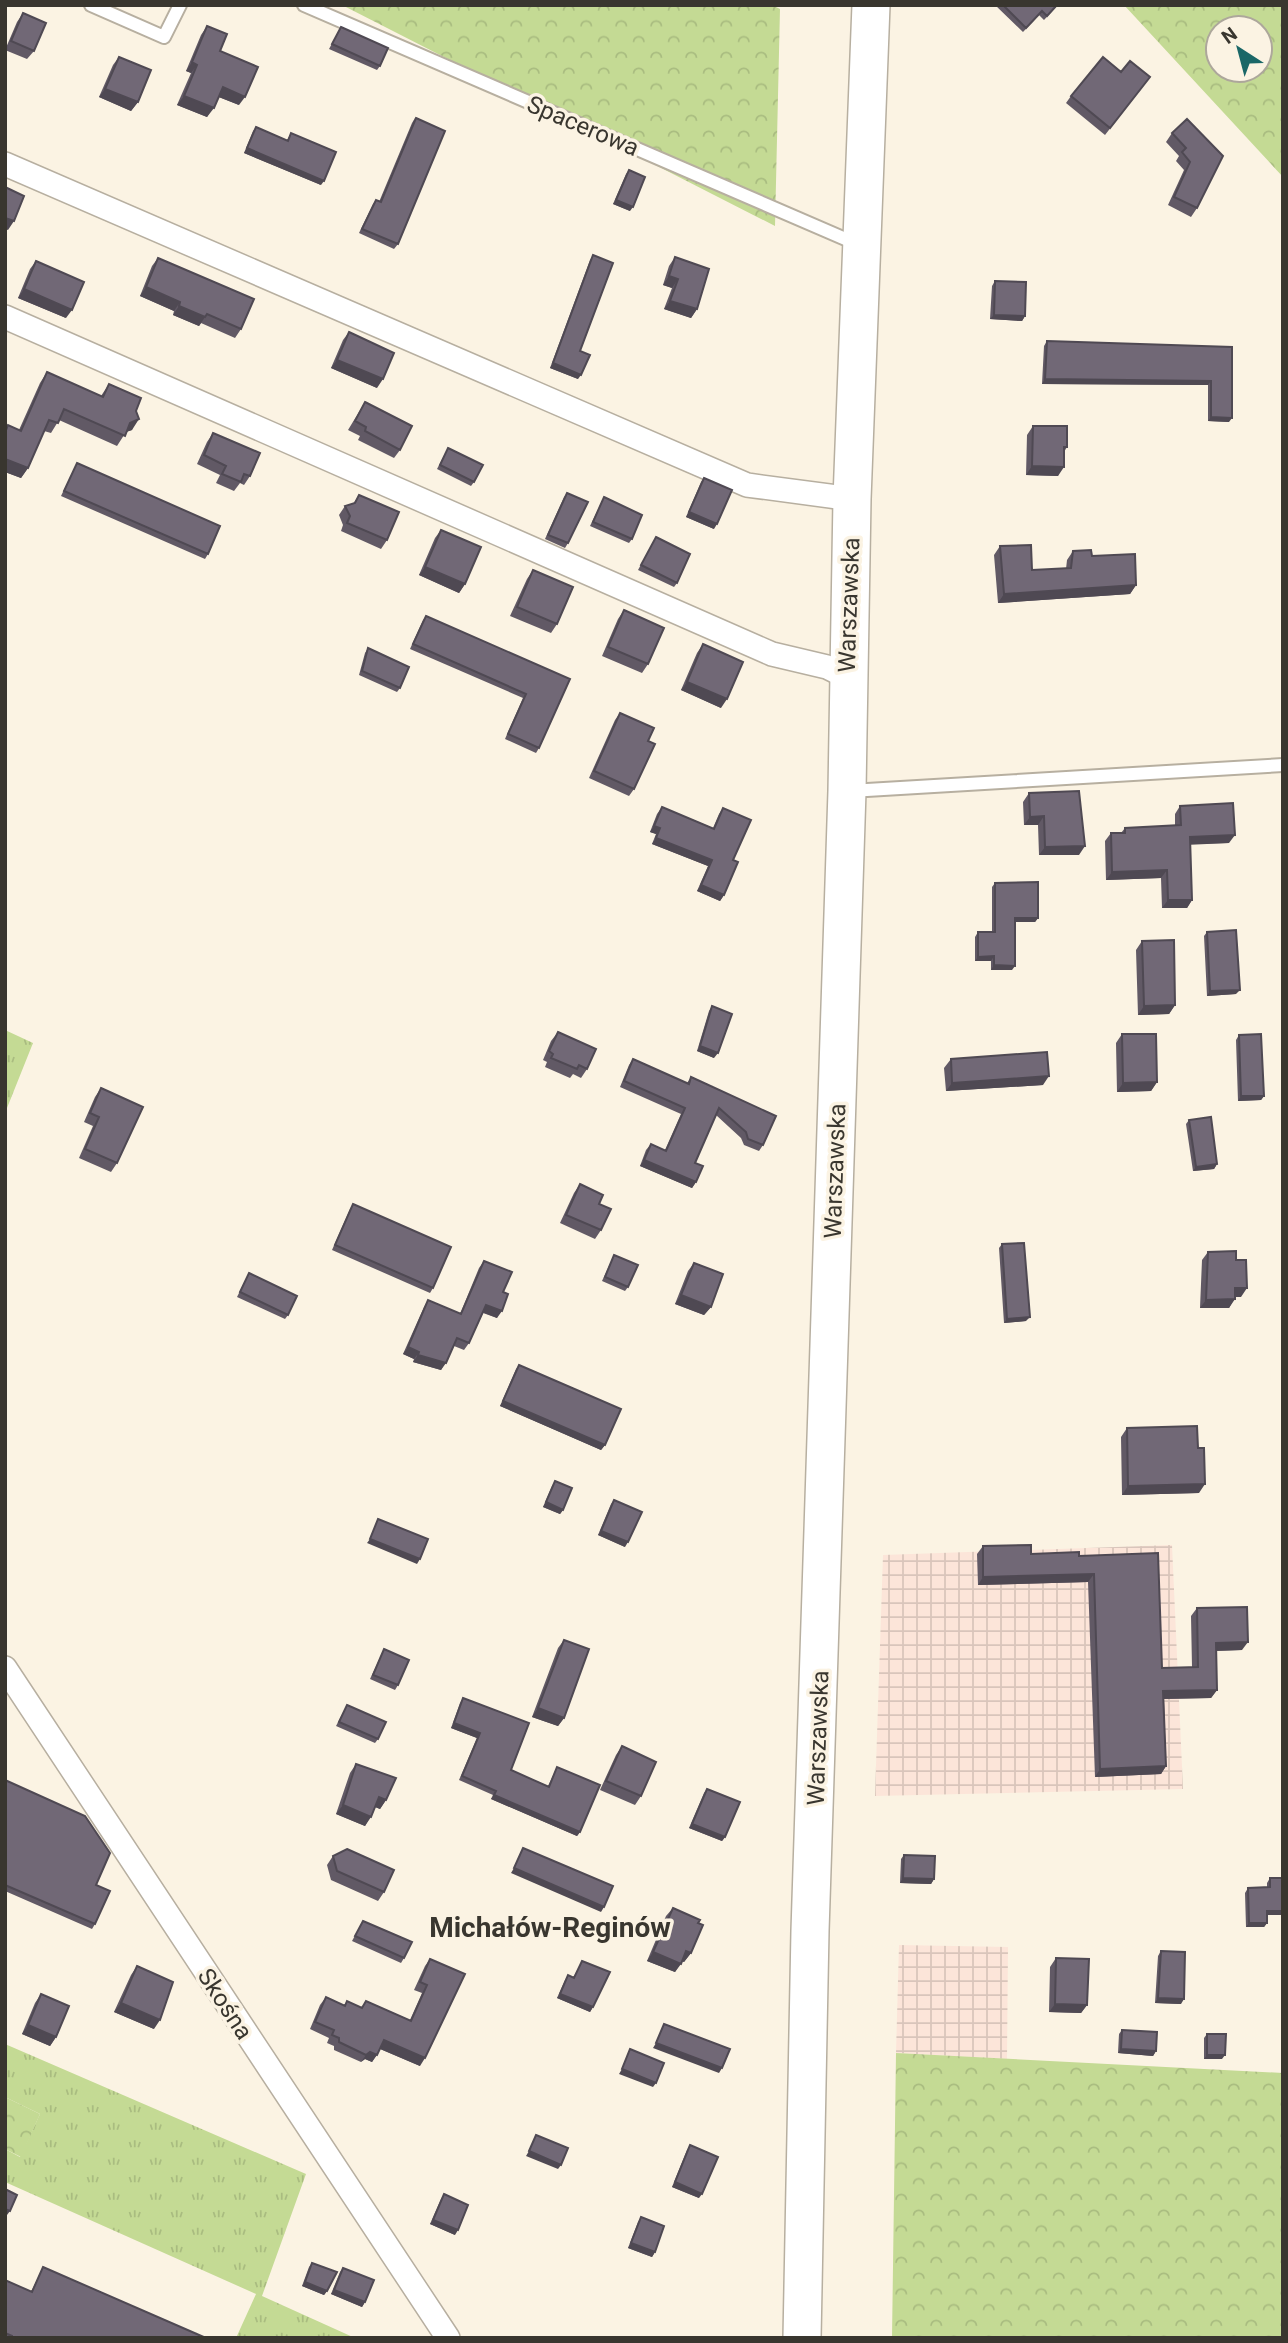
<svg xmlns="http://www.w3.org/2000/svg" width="1288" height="2343" viewBox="0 0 1288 2343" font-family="Roboto,sans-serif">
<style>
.industrial{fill:url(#industrial-grid)}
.grass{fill:url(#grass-tufts)}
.forest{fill:url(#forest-crowns);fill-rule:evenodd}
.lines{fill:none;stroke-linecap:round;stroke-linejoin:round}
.lane-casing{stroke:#b7afa0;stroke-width:16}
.street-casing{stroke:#b7afa0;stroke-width:26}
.primary-casing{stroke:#b7afa0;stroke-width:40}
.lane{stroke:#fff;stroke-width:12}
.street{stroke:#fff;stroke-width:23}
.primary{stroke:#fff;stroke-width:37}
.wall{fill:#615965}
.shaded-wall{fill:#4f4953}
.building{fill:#716876;stroke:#4f4953;stroke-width:2}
.labels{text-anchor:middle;stroke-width:7;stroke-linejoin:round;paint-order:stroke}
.street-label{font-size:24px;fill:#39362f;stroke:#fbf3e3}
.quarter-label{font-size:28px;font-weight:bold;fill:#39362f;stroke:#fbf3e3}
</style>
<defs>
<pattern id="industrial-grid" width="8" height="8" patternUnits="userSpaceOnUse" patternTransform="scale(1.75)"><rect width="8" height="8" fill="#fce5d9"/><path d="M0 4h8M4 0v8" fill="none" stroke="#d9c5bb"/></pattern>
<pattern id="grass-tufts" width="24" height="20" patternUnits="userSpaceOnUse" patternTransform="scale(1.75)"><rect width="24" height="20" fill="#c4da94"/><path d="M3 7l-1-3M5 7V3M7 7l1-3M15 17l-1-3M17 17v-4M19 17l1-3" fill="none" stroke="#a9bc80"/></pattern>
<pattern id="forest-crowns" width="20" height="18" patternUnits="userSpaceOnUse" patternTransform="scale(1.75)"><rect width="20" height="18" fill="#c4da94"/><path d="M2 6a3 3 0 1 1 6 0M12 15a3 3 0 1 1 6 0" fill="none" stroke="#a9bc80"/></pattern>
</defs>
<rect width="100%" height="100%" fill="#fbf3e3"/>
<path class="industrial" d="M1172,1545l11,244 -308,7 8,-241z
M899,1945l109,2 -1,112 -111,-6z"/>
<path class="grass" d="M5,1030l28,13 -28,70z
M5,2044l301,130 -44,122 93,42h-119l20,-44 -251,-112v-33l15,8 20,-43 -35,-17z"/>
<path class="forest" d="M342,5h430l8,4 -5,217z
M1124,5h159v172zM1218,28h42v42h-42z
M896,2053l387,20v265h-391z
M5,2097l35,17 -19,43 -16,-8z"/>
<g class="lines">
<defs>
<path id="lane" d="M91,5l73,32 16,-32
M304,5l553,239
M850,791l433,-26"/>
<path id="street" d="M5,164l742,321 105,14
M5,317l767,337 55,13 20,10
M5,1668l443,670"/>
<path id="primary" d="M802,2338l8,-407 37,-1140 5,-292 19,-494"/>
</defs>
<use href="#lane" class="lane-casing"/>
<use href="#street" class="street-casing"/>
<use href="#primary" class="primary-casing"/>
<use href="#lane" class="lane"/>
<use href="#street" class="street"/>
<use href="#primary" class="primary"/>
</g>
<path class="wall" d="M995,5h63l-14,15 -5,-5 -16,17z
M23,13l11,38 -7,8 -22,-9 12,-28z
M207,26l13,25 19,54 -20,-8 -12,20 -30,-12 14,-32 -5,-2 15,-36z
M341,27l39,39 -3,4 -48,-21z
M119,57l19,45 -7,9 -32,-14 14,-32z
M1121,72l29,5 -45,58 -39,-32 5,-7z
M415,118l-17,126 -4,5 -35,-16 14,-29 3,-4 3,2 33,-79z
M256,127l31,13 4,-7 30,52 -77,-32 9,-22z
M1172,133l51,23 -26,52 -6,9 -23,-12 16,-35 -8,-9 3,-5 -13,-14z
M629,170l1,41 -17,-7 13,-30z
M593,255l-13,96 -2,28 -28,-11 40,-108z
M675,257l22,52 -6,9 -27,-9 8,-21 -9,-3 6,-19z
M158,258l83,71 -6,9 -34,-15 -2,3 -26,-11 1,-4 -34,-15 12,-30z
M36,261l30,57 -48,-20 12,-29z
M995,281l30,35 -3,5 -32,-2 2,-33z
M349,332l28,56 -46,-20 12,-28z
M1047,341l185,6 -3,75 -21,-1v-36l-166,-1 2,-38z
M47,372l54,24 8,-12 27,27 -4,19 -6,2 -9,14 -58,-26 -8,13 -7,-2 -16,37 -7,10 -16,-6v-42l3,-5 11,5 21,-47z
M365,402l35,48 -6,8 -36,-18 2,-4 -12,-6z
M1033,426l34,21 -3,5 -6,24 -32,-1 1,-40z
M213,433l37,43 -6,9 -4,-2 -6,8 -18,-8 4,-8 -23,-11 10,-22z
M448,448l26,34 -3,4 -34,-17z
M77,463l131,91 -3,5 -144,-63z
M704,478l10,51 -28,-12 15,-35z
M567,493l1,50 -3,5 -20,-9 19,-42z
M359,495l28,45 -6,9 -40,-18 2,-6 -4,-10 6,-9 8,-2z
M604,497l28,42 -3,4 -39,-17z
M441,530l24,54 -6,9 -40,-18 16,-37z
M656,537l21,46 -3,4 -36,-17z
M1000,546l32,24 34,-1 1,-9 6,-9 19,5 44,29 -6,9 -132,9 -4,-48z
M533,570l24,54 -6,9 -41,-17 17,-37z
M624,610l24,54 -6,9 -40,-17 16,-37z
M426,616l144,63 -31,69 -3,5 -31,-14 18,-41 -113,-49 13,-29z
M703,644l18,64 -40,-18 16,-37z
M368,648l32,40 -3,4 -38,-17 6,-22z
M620,713l28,28 -14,48 -5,7 -40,-18 26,-58z
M1029,793l50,62h-40l-1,-30h-14l-1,-23z
M1180,806l49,37 -39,1 2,56 -5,8h-25l-1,-30 -55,2 -1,-39 6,-8h10l4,-5 50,-2v-12z
M662,807l51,21 6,-14 4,-6 10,52 -9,35 -4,6 -23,-10 11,-25 -56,-22 4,-10 -6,-2 7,-18z
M995,883l43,35 -3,4h-20l-3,48h-21v-9h-16v-24l3,-5h14v-45z
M1207,932l29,62 -29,2 -3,-60z
M1142,941l33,64 -6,9 -31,1 -2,-65z
M712,1006l2,52 -17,-7 12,-40z
M558,1032l29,37 -6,9 -8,-4 -3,4 -25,-11 2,-5 -4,-2 8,-19z
M1122,1034l35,48 -6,9 -34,1 -1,-49z
M1239,1035l25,61 -3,4 -23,1 -2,-61z
M633,1059l54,24 4,-6 72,68 -4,6 -15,-6 -3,-7 -25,-23 -21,48 1,19 -4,6 -52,-22 6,-16 5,-6 14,6 16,-36 -61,-27 9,-22z
M951,1059l92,26 -97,6 -2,-23z
M101,1088l16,75 -6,9 -32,-14 14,-32 -9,-4 11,-25z
M1189,1120l28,44 -3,5 -21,2 -7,-47z
M580,1184l19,20 2,26 -6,9 -35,-16 14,-30z
M353,1204l80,84 -3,5 -98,-43 18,-41z
M1002,1244l24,77 -22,2 -5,-75z
M1208,1252l28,8 5,37h-6l-6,11h-29l2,-48z
M614,1255l14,32 -3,4 -23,-10z
M484,1261l19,31 -6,26 -14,-5 -14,30 -5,7 -10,-4 -13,24 -28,-8 1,-3 -11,-5 21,-47 4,-7 32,14 19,-46z
M694,1263l17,44 -7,8 -29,-11 13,-33z
M249,1273l39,42 -3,4 -48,-22z
M519,1365l86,80 -4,5 -101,-44 16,-37z
M1127,1428l72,65 -77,2 -1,-58z
M555,1481l8,29 -3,4 -17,-7 9,-21z
M614,1500l11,47 -27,-12 13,-31z
M983,1546l48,8 48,2 79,-3 4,115 30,-1 -1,-51 6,-8 45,42 -26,1 1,39 -6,8 -47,1 2,67 -5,8 -66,3 -7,-195 -110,3 -1,-31z
M564,1640v78l-6,8 -26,-9 26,-69z
M384,1649l14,36 -3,5 -25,-11z
M463,1698l48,72 37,16 9,-19 23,65 -3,4 -86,-37 2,-4 -34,-15 18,-42 -26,-10 9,-25z
M347,1705l31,34 -3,4 -39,-17z
M622,1746l19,50 -6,9 -35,-15 16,-35z
M356,1764l30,36 -6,9 -5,-2 -10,19 -29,-12 14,-41z
M5,1780l91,105 -1,39 -3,5 -87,-38z
M707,1789l18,48 -3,4 -33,-13 15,-35z
M904,1855l30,24 -3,5 -31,-1 1,-24z
M333,1856l51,36 -6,9 -47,-21 -4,-15z
M1270,1878h13v37h-16v8l-3,4h-18l-1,-34 3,-5h19v-5z
M673,1908l18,45 -7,9 -2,-1 -7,11 -28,-11 19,-45z
M363,1921l41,37 -3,5 -49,-22z
M1161,1951l20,53 -26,-1 3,-47z
M1056,1958l31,47 -6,8 -32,-1 1,-45z
M430,1959l-10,107 -40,-17 -8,13 -7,-3 -4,3 -27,-12v-4l-7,-3 2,-5 -19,-9 10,-24 6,-8 18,8 3,-4 14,7 5,-7 44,19 12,-27 -8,-3 11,-24z
M582,1961l11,46 -3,5 -33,-14 8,-18 3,-5 5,3z
M137,1966l17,63 -40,-17 17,-37z
M41,1994l15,43 -6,9 -28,-12 13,-31z
M1122,2030l34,21 -3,5 -35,-3 1,-19z
M1207,2034l15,25h-18v-21z
M690,2145l9,53 -27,-11 15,-37z
M444,2194l11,41 -25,-11 11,-25z
M641,2217l14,35 -3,5 -24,-9 10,-26z
M312,2263l15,28 -3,4 -22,-9 7,-19z
M43,2267l163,71h-201v-58l26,12z
M343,2268l22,34 -3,5 -31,-13 9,-22z"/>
<path class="shaded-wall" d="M192,62l5,3 -6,8 -5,-2z
M223,87l22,10 -6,8 -23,-9z
M105,89l33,13 -7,9 -32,-14z
M184,96l30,12 -7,9 -30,-12z
M247,148l77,33 -3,4 -77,-32z
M616,200l17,7 -3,4 -17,-7z
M5,218l9,3 -6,9 -3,-1z
M669,276l9,3 -6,9 -9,-3z
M146,287l34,15 -6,9 -34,-15z
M24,289l48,21 -6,8 -48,-20z
M670,301l27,8 -6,9 -27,-9z
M179,306l26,11 -6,9 -26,-11z
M994,315l31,1 -3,5 -32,-2z
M337,360l46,19 -6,9 -46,-20z
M553,363l28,12 -3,4 -28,-11z
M1045,379l166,2 -3,4 -166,-1z
M1211,417l21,1 -3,4 -21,-1z
M139,419l-7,11 -9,3 7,-10z
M5,459l23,9 -7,10 -16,-6z
M1032,466l32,1 -6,9 -32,-1z
M689,512l28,12 -3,5 -28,-12z
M425,567l40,17 -6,9 -40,-18z
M1136,585l-6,9 -132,9 6,-9z
M687,682l40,17 -6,9 -40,-18z
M1044,816l-6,9h-14l6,-8z
M654,826l6,2 -4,6 -6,-2z
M1235,835l-6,8 -44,2 5,-8z
M656,838l56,22 -4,6 -56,-22z
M1085,846l-6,9h-40l6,-8z
M1167,870l-6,8 -55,2 6,-8z
M701,885l23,10 -4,6 -23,-10z
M1168,900h24l-5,8h-25z
M1015,918h23l-3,4h-23z
M994,956l-3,5h-16l3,-4z
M994,965l21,1 -3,4h-21z
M1240,990l-4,4 -29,2 3,-5z
M1175,1005l-6,9 -31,1 6,-9z
M700,1046l18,7 -4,5 -17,-7z
M1049,1076l-6,9 -97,6 6,-8z
M1157,1082l-6,9 -34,1 6,-9z
M1241,1096h23l-3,4 -23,1z
M644,1160l52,22 -4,6 -52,-22z
M1217,1164l-3,5 -21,2 3,-4z
M1235,1288h12l-6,9h-12z
M681,1295l30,12 -7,8 -29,-11z
M1235,1299l-6,9h-29l6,-8z
M486,1305l16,6 -5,7 -15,-6z
M1030,1317l-4,4 -22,2 3,-4z
M408,1347l11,5 -5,7 -11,-5z
M418,1355l28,8 -5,7 -28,-8z
M503,1401l102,44 -4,5 -101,-44z
M1205,1484l-6,9 -77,2 6,-9z
M546,1502l17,8 -3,4 -17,-7z
M601,1531l27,11 -3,5 -27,-12z
M370,1539l50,20 -3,5 -50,-21z
M1094,1574l-6,8 -110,3 5,-8z
M1248,1642l-6,8 -32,1 6,-8z
M1217,1690l-6,8 -53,1 5,-8z
M538,1708l26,10 -6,8 -26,-9z
M454,1723l26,10 -3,5 -26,-10z
M1166,1766l-5,8 -66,3 5,-8z
M494,1795l86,37 -3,4 -86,-37z
M379,1797l7,3 -6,9 -7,-3z
M343,1805l28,12 -6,9 -29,-12z
M692,1824l33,13 -3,4 -33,-13z
M514,1868l90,39 -3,5 -90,-39z
M903,1878l31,1 -3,5 -31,-1z
M1267,1911h16v4h-19z
M1249,1923h18l-3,4h-18z
M686,1951l5,2 -7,9 -4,-2z
M653,1952l28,12 -6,8 -28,-11z
M560,1994l33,13 -3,5 -33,-14z
M1158,1998l26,1 -3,5 -26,-1z
M121,2003l39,17 -6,9 -40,-17z
M1055,2004l32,1 -6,8 -32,-1z
M28,2025l28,12 -6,9 -28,-12z
M384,2040l41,18 -5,8 -42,-18z
M656,2043l66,25 -3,5 -66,-25z
M1121,2049l35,2 -3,5 -35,-3z
M370,2052l7,3 -5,7 -7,-3 -4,3 5,-7z
M1207,2055h18l-3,4h-18z
M622,2069l34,14 -3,4 -34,-13z
M529,2151l32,14 -3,4 -32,-13z
M675,2182l27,12 -3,4 -27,-11z
M5,2209l5,2 -3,4 -2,-1z
M433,2220l25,10 -3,5 -25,-11z
M631,2243l24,9 -3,5 -24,-9z
M305,2282l22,9 -3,4 -22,-9z
M334,2290l31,12 -3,5 -31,-13z"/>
<path class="building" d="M1003,5h54l-10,11 -5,-5 -16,17z
M23,13l23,10 -12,28 -23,-10z
M207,26l20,8 -7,17 38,16 -13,30 -22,-10 -9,21 -30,-12 13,-31 -5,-3z
M341,27l47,21 -8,18 -48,-22z
M119,57l32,13 -13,32 -33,-13z
M1103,57l18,15 9,-11 20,16 -40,51 -39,-32z
M416,118l29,13 -47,113 -36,-15 14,-29 5,2z
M1187,119l36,37 -26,52 -23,-11 16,-35 -8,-10 4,-4 -14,-15z
M256,127l32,14 3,-8 45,19 -12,29 -77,-33z
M629,170l16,7 -12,30 -17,-7z
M5,187l19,9 -10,25 -9,-3z
M593,255l20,8 -33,88 10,4 -9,20 -28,-12z
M675,257l34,12 -12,40 -27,-8 8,-22 -9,-3z
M158,258l96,41 -13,30 -34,-15 -2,3 -26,-11 1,-4 -34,-15z
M36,261l48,21 -12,28 -48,-21z
M995,281l31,1 -1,34 -31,-1z
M349,332l45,21 -11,26 -46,-19z
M1047,341l185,6v71l-21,-1v-36l-166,-2z
M47,372l56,25 6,-13 32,14 -5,13 3,8 -9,4 -5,13 -61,-27 -6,14 -9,-3 -21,48 -23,-9v-26l3,-8 13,6z
M365,402l47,24 -12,24 -35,-19 1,-4 -11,-6z
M1033,426h34v21h-3v20l-32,-1z
M213,433l47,20 -10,23 -6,-2 -3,8 -19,-8 4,-8 -22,-11z
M448,448l35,17 -9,17 -34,-17z
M77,463l143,63 -12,28 -144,-63z
M704,478l28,12 -15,34 -28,-12z
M567,493l21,9 -20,41 -20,-8z
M359,495l40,17 -12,28 -40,-17 3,-7 -5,-10 10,-3z
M604,497l38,18 -10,24 -39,-17z
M441,530l40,17 -16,37 -40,-17z
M656,537l34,17 -13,29 -36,-18z
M1031,545l1,25 39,-2 2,-17 18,-1 1,6 43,-2 1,31 -132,9 -4,-48z
M533,570l40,17 -16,37 -40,-17z
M624,610l40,18 -16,36 -40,-17z
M426,616l144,63 -31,69 -31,-14 18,-40 -113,-50z
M703,644l40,18 -16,37 -40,-17z
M368,648l41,19 -9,21 -38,-17z
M620,713l34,15 -6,13 7,3 -21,45 -40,-18z
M1079,791l6,55 -40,1 -1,-31 -14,1 -1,-24z
M1233,803l2,32 -45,2 2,63h-24l-1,-30 -55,2 -1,-39h14v-5l56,-3 -1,-19z
M662,807l52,22 9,-21 28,12 -18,40 5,2 -14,33 -23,-10 11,-25 -56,-22 4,-10 -6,-2z
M1038,882v36h-23v48l-21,-1v-9l-16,1v-25h17v-49z
M1236,930l4,60 -30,1 -3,-59z
M1174,940l1,65 -31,1 -2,-65z
M712,1006l20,8 -14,39 -18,-7z
M558,1032l38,17 -9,20 -8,-4 -2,4 -26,-11 2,-4 -4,-3z
M1122,1034h34l1,48 -34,1z
M1261,1034l3,62h-23l-2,-61z
M1047,1052l2,24 -97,7 -1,-24z
M633,1059l56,25 2,-7 85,39 -13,29 -15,-6 -2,-7 -27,-24 -24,55 8,3 -7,16 -52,-22 7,-16 15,7 19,-43 -61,-27z
M101,1088l42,19 -26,56 -32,-14 14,-32 -9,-4z
M1211,1117l6,47 -21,3 -7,-47z
M580,1184l23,11 -4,9 12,5 -10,21 -35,-15z
M353,1204l98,43 -18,41 -98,-43z
M1024,1243l6,74 -23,2 -5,-75z
M1236,1251v9h10l1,28h-12v11l-29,1 2,-48z
M614,1255l24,10 -10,22 -23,-10z
M484,1261l28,11 -9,20 5,2 -6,17 -16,-6 -17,38 -12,-5 -11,25 -28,-8 1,-3 -11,-5 20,-47 33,14z
M694,1263l29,11 -12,33 -30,-12z
M249,1273l48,23 -9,19 -48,-23z
M519,1365l102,44 -16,36 -102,-44z
M1197,1426l1,22h6l1,36 -77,2 -1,-58z
M555,1481l17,7 -9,22 -17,-8z
M614,1500l28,12 -14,30 -27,-11z
M378,1519l50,20 -8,20 -50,-20z
M1031,1545v9l48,-2v4l79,-3 4,115 36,-1 -1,-59 50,-1 1,35 -32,1 1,47 -54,1 3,75 -66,3 -6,-195 -111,3v-31z
M564,1640l25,9 -25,69 -26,-10z
M384,1649l25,11 -11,25 -25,-10z
M463,1698l66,25 -18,47 38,17 8,-20 43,18 -20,47 -86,-37 2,-4 -34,-15 18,-43 -26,-10z
M347,1705l39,17 -8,17 -39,-17z
M622,1746l34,16 -15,34 -35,-15z
M356,1764l40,14 -10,22 -7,-3 -8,20 -28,-12z
M5,1780l80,36 25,37 -14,32 14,6 -15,33 -90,-39z
M707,1789l33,13 -15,35 -33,-13z
M523,1848l90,38 -9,21 -90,-39z
M347,1849l47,21 -10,22 -47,-21 -4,-15z
M904,1855l31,1 -1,23 -31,-1z
M1270,1878h13v33h-16v12h-18l-1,-35 22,-1z
M673,1908l27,12 -2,3 5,2 -12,28 -5,-2 -5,13 -28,-12z
M363,1921l49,21 -8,16 -49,-22z
M1161,1951l24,1 -1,47 -26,-1z
M1056,1958l33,1 -2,46 -32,-1z
M430,1959l35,15 -40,84 -41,-18 -7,15 -7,-3 -4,3 -27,-13v-4l-7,-3 2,-5 -19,-8 11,-25 19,9 2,-5 15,7 4,-7 45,20 16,-36 -7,-3z
M582,1961l28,11 -17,35 -33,-13 8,-19 6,3z
M137,1966l36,16 -13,38 -39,-17z
M41,1994l28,12 -13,31 -28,-12z
M664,2024l66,25 -8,19 -66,-25z
M1122,2030l35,2 -1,19 -35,-2z
M1207,2034h19l-1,21h-18z
M630,2049l34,14 -8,20 -34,-14z
M536,2135l32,13 -7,17 -32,-14z
M690,2145l28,12 -16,37 -27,-12z
M5,2189l12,6 -7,16 -5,-2z
M444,2194l24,11 -10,25 -25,-10z
M641,2217l23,9 -9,26 -24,-9z
M312,2263l25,9 -10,19 -22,-9z
M43,2267l163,71h-194v-2l-7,-3v-53l27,12z
M343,2268l31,12 -9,22 -31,-12z"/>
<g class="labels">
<g class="street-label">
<text transform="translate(583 126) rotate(23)" y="8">Spacerowa</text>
<text transform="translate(849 605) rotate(-88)" y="8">Warszawska</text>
<text transform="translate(835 1171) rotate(-88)" y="8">Warszawska</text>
<text transform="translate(818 1738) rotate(-88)" y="8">Warszawska</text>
<text transform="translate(225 2004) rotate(57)" y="8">Skośna</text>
</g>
<g class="quarter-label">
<text x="550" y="1937">Michałów-Reginów</text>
</g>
</g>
<rect width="1288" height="2343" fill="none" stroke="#39362f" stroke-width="14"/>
<g transform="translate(1239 49) rotate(324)"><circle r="33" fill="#fbf3e3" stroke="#ada79b" stroke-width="2"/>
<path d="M0-5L12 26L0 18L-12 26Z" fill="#1a6767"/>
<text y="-10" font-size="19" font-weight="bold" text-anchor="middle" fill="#39362f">N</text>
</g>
</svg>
